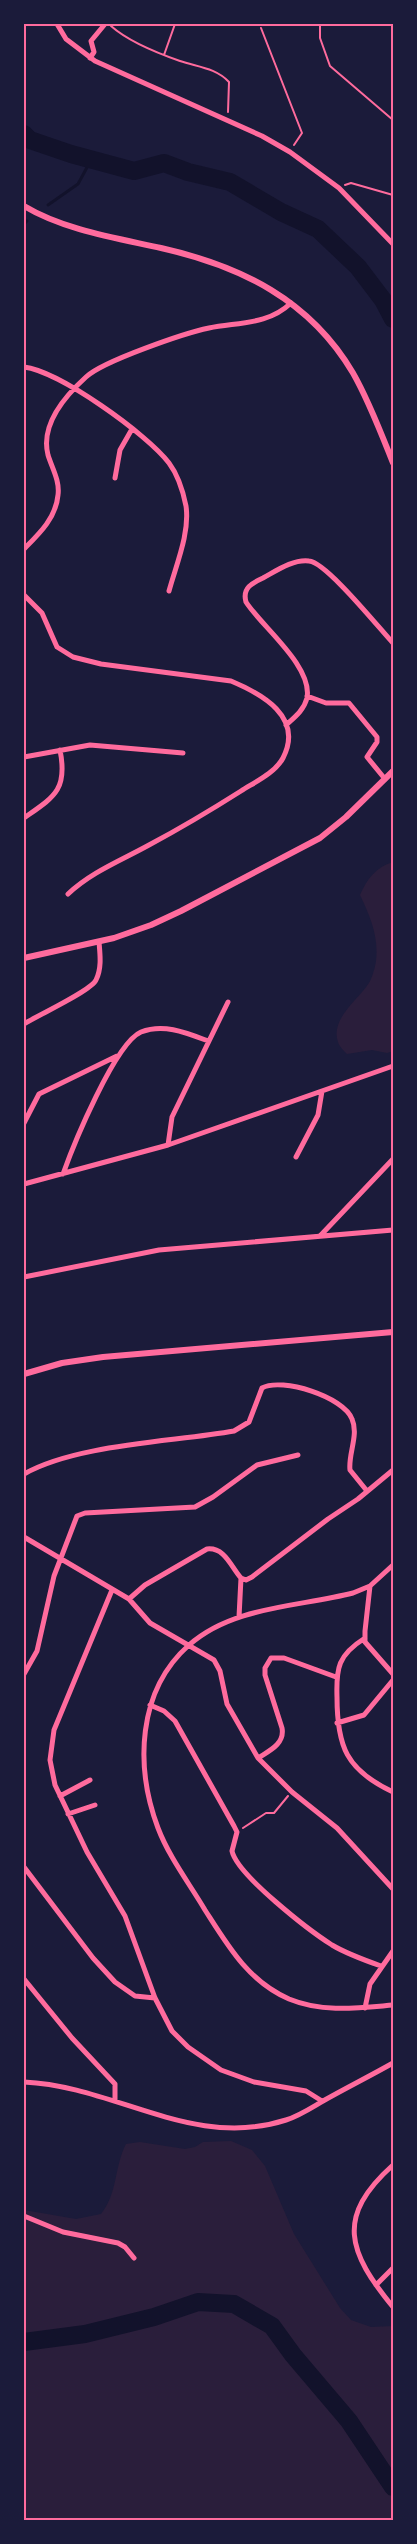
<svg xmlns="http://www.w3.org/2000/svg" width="417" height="2544" viewBox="0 0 417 2544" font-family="'DM Sans',sans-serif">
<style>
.green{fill:#2a1e3b}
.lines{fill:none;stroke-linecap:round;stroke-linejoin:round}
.stream{stroke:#12122b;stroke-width:3}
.river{stroke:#12122b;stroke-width:18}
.path{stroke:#ff6b9d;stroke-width:2}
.minor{stroke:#ff6b9d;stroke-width:5}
.tertiary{stroke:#ff6b9d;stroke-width:6}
.neatline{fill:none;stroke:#ff6b9d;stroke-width:2}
</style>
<rect width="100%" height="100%" fill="#1b1b3a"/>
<path class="green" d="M393,862v189l-6,2 -15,-3 -25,4c-3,-3 -8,-8 -9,-12 -8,-23 20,-42 31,-59 3,-5 6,-15 7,-22 3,-24 -6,-45 -16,-66 7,-16 16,-28 33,-33z
M231,2141l21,9 13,16 29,68 46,74 11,12 20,7 22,-1v194h-369v-310l52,9 25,-5c17,-21 13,-47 25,-70l14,-2 45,7 10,-2 8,-5z"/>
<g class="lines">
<path class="stream" d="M48,205l30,-21 13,-24
M24,224l3,-3"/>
<path class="river" d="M24,134l6,6 41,14 63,17 30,-8 24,9 42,10 51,30 37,17 40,38 25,33 10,19
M24,2342l61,-8 69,-17 44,-15 36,2 38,22 21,29 56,66 44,66"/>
<path class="path" d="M320,24v14l10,28 63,54
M111,26c18,16 46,27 69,35 18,6 36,7 49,21l-1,30
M261,28l41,105 -8,12
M164,55l11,-31
M345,185l6,-2 42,12
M243,1828l23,-15h8l14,-17"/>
<path class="minor" d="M57,24l9,15 29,22 167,75 28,16 49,36 54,56
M90,58l4,-6 -3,-11 14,-17
M24,367c35,4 123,67 145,96 9,12 14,28 17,43 4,27 -10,59 -17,85
M115,478l5,-28 12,-21
M24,549c15,-15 32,-31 34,-54 2,-14 -6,-27 -10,-40 -8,-31 17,-59 38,-78 17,-16 99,-44 123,-49 30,-6 59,-3 82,-25
M24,595l18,18 15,34 16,10 28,7 130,17c31,13 73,36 52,77 -8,15 -28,24 -42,33 -30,19 -60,37 -92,54 -27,15 -58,27 -81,49
M307,696l19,7h23l28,34v5l-10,15 18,22
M286,725c9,-8 18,-15 21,-27 6,-32 -46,-72 -61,-96 -4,-14 6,-19 17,-24 13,-7 30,-19 46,-17 17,1 70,67 84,82
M24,757l66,-12 93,8
M24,818c30,-21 44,-28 36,-68
M24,1024c14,-9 67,-33 72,-44 6,-12 4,-26 3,-38
M24,1123l15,-29 78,-38
M168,1145l4,-28 56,-115
M296,1157l22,-42 4,-24
M63,1174c10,-28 52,-131 78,-142 23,-9 46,1 67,9
M24,1184l144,-39 225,-79
M320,1236l73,-77
M24,1277l135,-27 234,-20
M24,1474c53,-30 149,-32 210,-43l15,-9 13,-34c20,-11 82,9 90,31 7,16 -4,35 -2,51l17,21
M24,1537l105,62 21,24 64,37 6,11 7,33 31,54 34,34 45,36 56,61
M393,1565l-23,21 -17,7c-55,14 -120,13 -164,52 -52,46 -54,122 -31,183 11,29 31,55 47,82 23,36 43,71 84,89 34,14 69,9 104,6
M370,1586l-5,45v11l28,32
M112,1590l-58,140 -4,30 5,25 32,67 38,64 30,82 17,33 16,16 33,23 33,12 52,9 16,10
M129,1599l16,-14 62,-36c18,-2 24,18 34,29l5,2 6,-3 76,-58 30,-20 35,-29
M239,1617l2,-39
M365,1638c-27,17 -29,30 -28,59 0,49 9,73 56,95
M24,1674l13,-23 17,-75 23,-60 8,-3 110,-6 18,-10 44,-32 41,-10
M150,1705l14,6 11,10 59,105 3,6 -5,19c5,24 78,80 100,94 15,9 32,15 49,21
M337,1723l27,-8 29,-35
M258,1758c11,-7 27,-14 24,-30l-17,-53v-7l6,-10h13l52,19
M60,1796l30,-16
M68,1814l27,-9
M24,1867l69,91 22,24 20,14 20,2
M24,1979l48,59 43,46v17
M365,2008l5,-24 23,-33
M24,2082c91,4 169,68 262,38 13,-4 25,-12 37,-19 23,-13 47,-25 70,-38
M393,2165c-58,52 -45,87 0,142
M24,2216l39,16 55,11 7,4 9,11
M376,2285l17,-17"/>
<path class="tertiary" d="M24,206c40,24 92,32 137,42 80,18 149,52 192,125 16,28 28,60 40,90
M24,958l90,-20 37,-13 30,-14 139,-73 26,-21 47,-46
M24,1374l38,-11 41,-6 290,-25"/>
</g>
<rect width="417" height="2544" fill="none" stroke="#1b1b3a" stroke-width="50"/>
<rect x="25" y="25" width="367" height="2494" class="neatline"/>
</svg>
